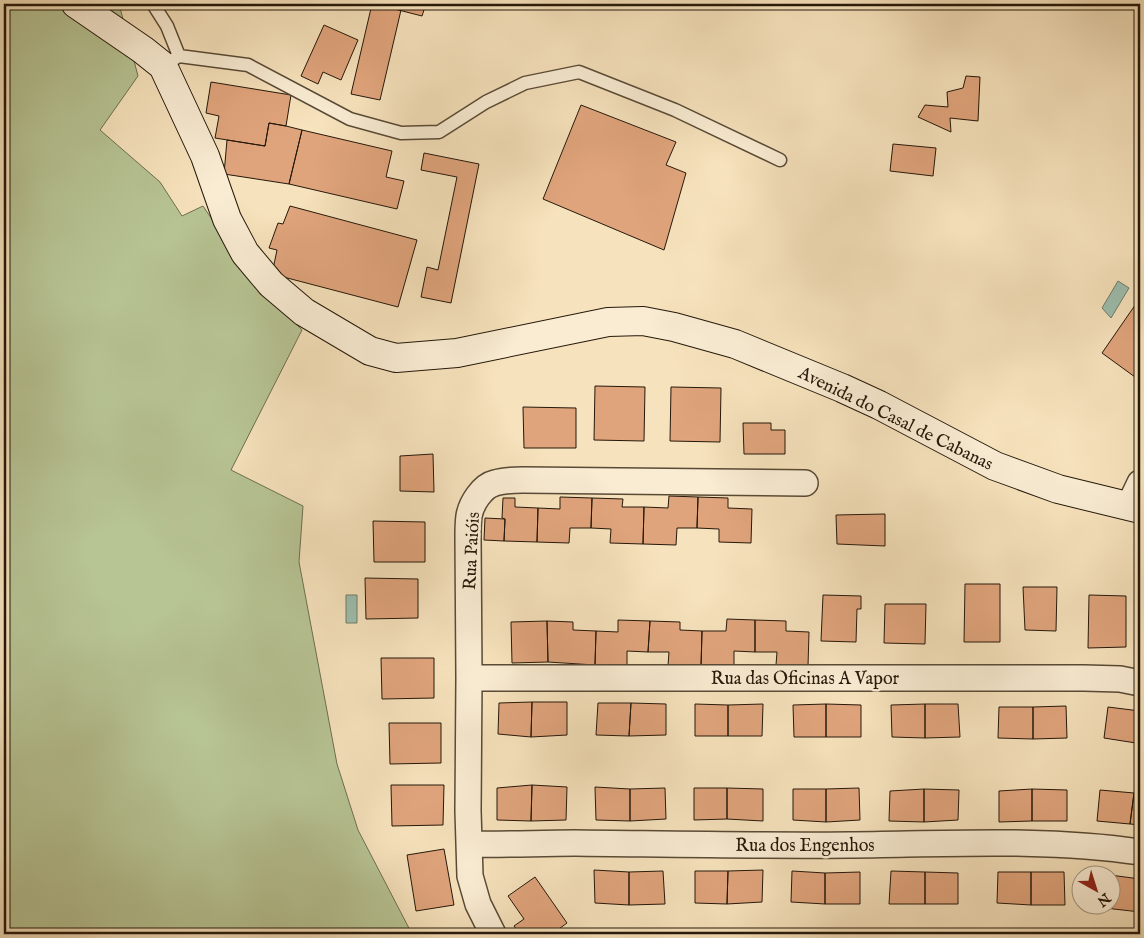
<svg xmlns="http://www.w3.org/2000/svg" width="1144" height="938" viewBox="0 0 1144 938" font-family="'IM FELL English',serif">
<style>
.green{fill:#b7c494;stroke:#6e6e4f}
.water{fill:#9dbeae;stroke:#6d7c6c}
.building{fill:#e0a47c;stroke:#25180a}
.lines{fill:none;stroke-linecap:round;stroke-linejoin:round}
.lane-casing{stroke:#594a36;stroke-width:15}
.street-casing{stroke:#594a36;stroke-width:28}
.secondary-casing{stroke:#25180a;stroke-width:30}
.lane{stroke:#f9ecd3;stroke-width:12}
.street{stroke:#f9ecd3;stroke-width:25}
.secondary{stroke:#f9ecd3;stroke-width:28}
.labels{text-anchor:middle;stroke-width:5;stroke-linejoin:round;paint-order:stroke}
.street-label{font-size:18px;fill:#25180a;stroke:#f9ecd3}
</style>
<rect width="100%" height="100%" fill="#f6e2bc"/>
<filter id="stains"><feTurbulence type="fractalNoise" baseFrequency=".004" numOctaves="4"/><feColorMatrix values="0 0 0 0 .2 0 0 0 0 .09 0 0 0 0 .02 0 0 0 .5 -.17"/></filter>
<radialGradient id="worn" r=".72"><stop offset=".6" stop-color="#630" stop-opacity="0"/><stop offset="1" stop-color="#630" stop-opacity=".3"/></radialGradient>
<path class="green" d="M4,4h115l19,72 -38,54 60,52 22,34 21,-10 47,70 52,54 -71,140 72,36 -4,56 38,202 21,66 54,104h-408z"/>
<path class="water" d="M1118,281l11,7 -18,30 -9,-10z
M346,595h11v28h-11z"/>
<path class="building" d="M372,4l29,6 -21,90 -29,-6z
M375,4h51l-4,12z
M324,25l34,15 -17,40 -18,-8 -5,12 -17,-8z
M966,76l14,1 -2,44 -28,-3 1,14 -33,-15 7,-12 23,2 -1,-15 16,-4z
M211,82l80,13 -5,31 -17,-3 -4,23 -50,-8 4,-22 -13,-3z
M581,105l95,37 -10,23 20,8 -22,77 -121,-51z
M269,123l17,3 16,4 -13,54 -65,-10 3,-34 38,6z
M302,130l90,21 -6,26 18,4 -7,28 -108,-25z
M893,144l43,4 -3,28 -43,-5z
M424,153l55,11 -28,139 -30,-6 6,-30 11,3 19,-93 -36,-7z
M290,206l127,34 -19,67 -126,-33 5,-24 -8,-2 9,-25 5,1z
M1140,298v72l-5,7 -33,-24z
M595,386l50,1 -1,54 -50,-1z
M671,387l50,1 -1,54 -50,-1z
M523,407l53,1v40h-52z
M743,423h28v7h14v24h-41z
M433,454l1,38 -34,-1v-35z
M669,496l29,1 -1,31h-20l-1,17 -33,-1 1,-37 24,1z
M560,497l32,1 -1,30h-21l-1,15 -32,-1 1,-34 22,1z
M698,497l30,1v10l24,1 -1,34 -32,-1v-13l-22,-1z
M503,498h12v9l23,1 -1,34 -33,-1 1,-22 -3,-1z
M592,498l31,1 -1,8h22l-1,37 -33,-1 1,-14 -20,-1z
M885,514v32l-48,-2 -1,-29z
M485,518l20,1 -1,22 -20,-1z
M373,521l52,1v40h-51z
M365,578l53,1v39l-52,1z
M965,584h35v58h-36z
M1023,587h34l-1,44 -31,-1z
M823,595l38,1v13h-4l-1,33 -35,-1z
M1089,595l37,1v51l-38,1z
M885,604h41l-1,40 -41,-1z
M727,619l28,1v32l-21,-1v17l-33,-1 1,-36h24z
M618,620l32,1 -2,31 -21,-1v15l-32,-1 1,-34 22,1z
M755,620l31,1v10l23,1 -1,34 -32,-1 1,-13h-22z
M547,621l26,1v8l23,1 -1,34 -47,-3z
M547,621l1,41 -36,1 -1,-41z
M650,621l30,1v8l22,1 -1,36 -33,-1 1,-14h-21z
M381,658h53v40l-52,1z
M532,702h35v33l-36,2z
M532,702l-1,35 -33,-3 1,-31z
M598,703h33l-2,33 -33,-1z
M631,703l35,1v31l-37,1z
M695,704l33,1v31h-33z
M763,704l-1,32h-34v-31z
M826,704l35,1v32h-35z
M826,704v33h-32l-1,-32z
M925,704h33l2,33 -35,1z
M925,704v34l-33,-1 -1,-32z
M1066,706l1,32 -34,1v-32z
M999,707h34v32l-35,-1z
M1108,707l32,4 -4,32 -32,-5z
M389,723h52v40l-51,1z
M391,785h53l-1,40 -51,1z
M532,785l35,2 -1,33 -35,1z
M532,785l-1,36 -34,-1v-32z
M595,787l35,2v32l-34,-1z
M665,788l1,31 -36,2v-32z
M694,788h33v31l-33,1z
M727,788l36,1v32l-36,-2z
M859,788l1,32 -34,2v-33z
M793,789h33v33l-33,-2z
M924,789l35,1 -1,30 -34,2z
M924,789v33l-35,-1 1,-30z
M1032,789l35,1v31h-35z
M1032,789v32l-33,1v-31z
M1100,790l34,3 -4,31 -33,-3z
M1134,793h6v32l-10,-1z
M444,849l10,56 -38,6 -9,-56z
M594,870l35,2v33l-34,-2z
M763,870l-1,32 -35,2 1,-33z
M663,871l2,33 -36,1v-33z
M695,871h33l-1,33 -32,-1z
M792,871l33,2v31l-34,-2z
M891,871l34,1v32h-36z
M860,872v32h-35v-31z
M925,872l33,1v31h-33z
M998,872h33v33l-34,-2z
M1031,872h33l1,33h-34z
M1110,875l30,4v33l-35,-4v-2h7v-30z
M535,877l32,46 -15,11h-32l-6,-8 10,-7 -16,-23z"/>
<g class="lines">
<defs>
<path id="lane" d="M153,4l14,22 12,30
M163,66l16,-10 69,9 102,54 51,14 38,-1 47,-30 39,-19 54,-11 96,38 105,50"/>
<path id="street" d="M1129,506l11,-23
M469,678h615l36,1 20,4
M469,844c35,1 70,-1 106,-1 91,1 183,3 275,2 96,-1 195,-7 290,7
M493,934l-15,-30 -8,-28 -2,-65 1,-133 -1,-141c0,-7 0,-14 1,-21 2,-12 13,-30 26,-33 9,-3 19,-3 28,-3l282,3"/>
<path id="secondary" d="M76,4l67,46 20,16 42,90 22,63 18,34 26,31 33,28 66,39 26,7 61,-5 151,-31 35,-1 31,6 61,17 107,44 37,17 116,61 63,23 82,20"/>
</defs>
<use href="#lane" class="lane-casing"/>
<use href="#street" class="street-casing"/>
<use href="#secondary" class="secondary-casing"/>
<use href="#lane" class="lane"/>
<use href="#street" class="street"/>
<use href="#secondary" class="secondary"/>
</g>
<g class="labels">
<g class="street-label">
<text transform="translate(896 418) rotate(26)" y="6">Avenida do Casal de Cabanas</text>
<text transform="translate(471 551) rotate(-87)" y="6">Rua Paióis</text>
<text x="805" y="684">Rua das Oficinas A Vapor</text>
<text x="805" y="851">Rua dos Engenhos</text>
</g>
</g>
<rect width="1144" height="938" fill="none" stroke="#f6e2bc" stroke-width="20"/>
<rect x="5" y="5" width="1134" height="928" fill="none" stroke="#25180a" stroke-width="2.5"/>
<rect x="10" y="10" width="1124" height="918" fill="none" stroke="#25180a"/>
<g transform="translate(1096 890) rotate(141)"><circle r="24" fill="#f9ecd3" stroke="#a49783"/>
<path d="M0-4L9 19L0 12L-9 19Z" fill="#8f2418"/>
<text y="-8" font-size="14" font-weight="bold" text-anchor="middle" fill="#25180a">N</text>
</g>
<rect width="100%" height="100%" filter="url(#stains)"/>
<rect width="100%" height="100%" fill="url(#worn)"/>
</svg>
